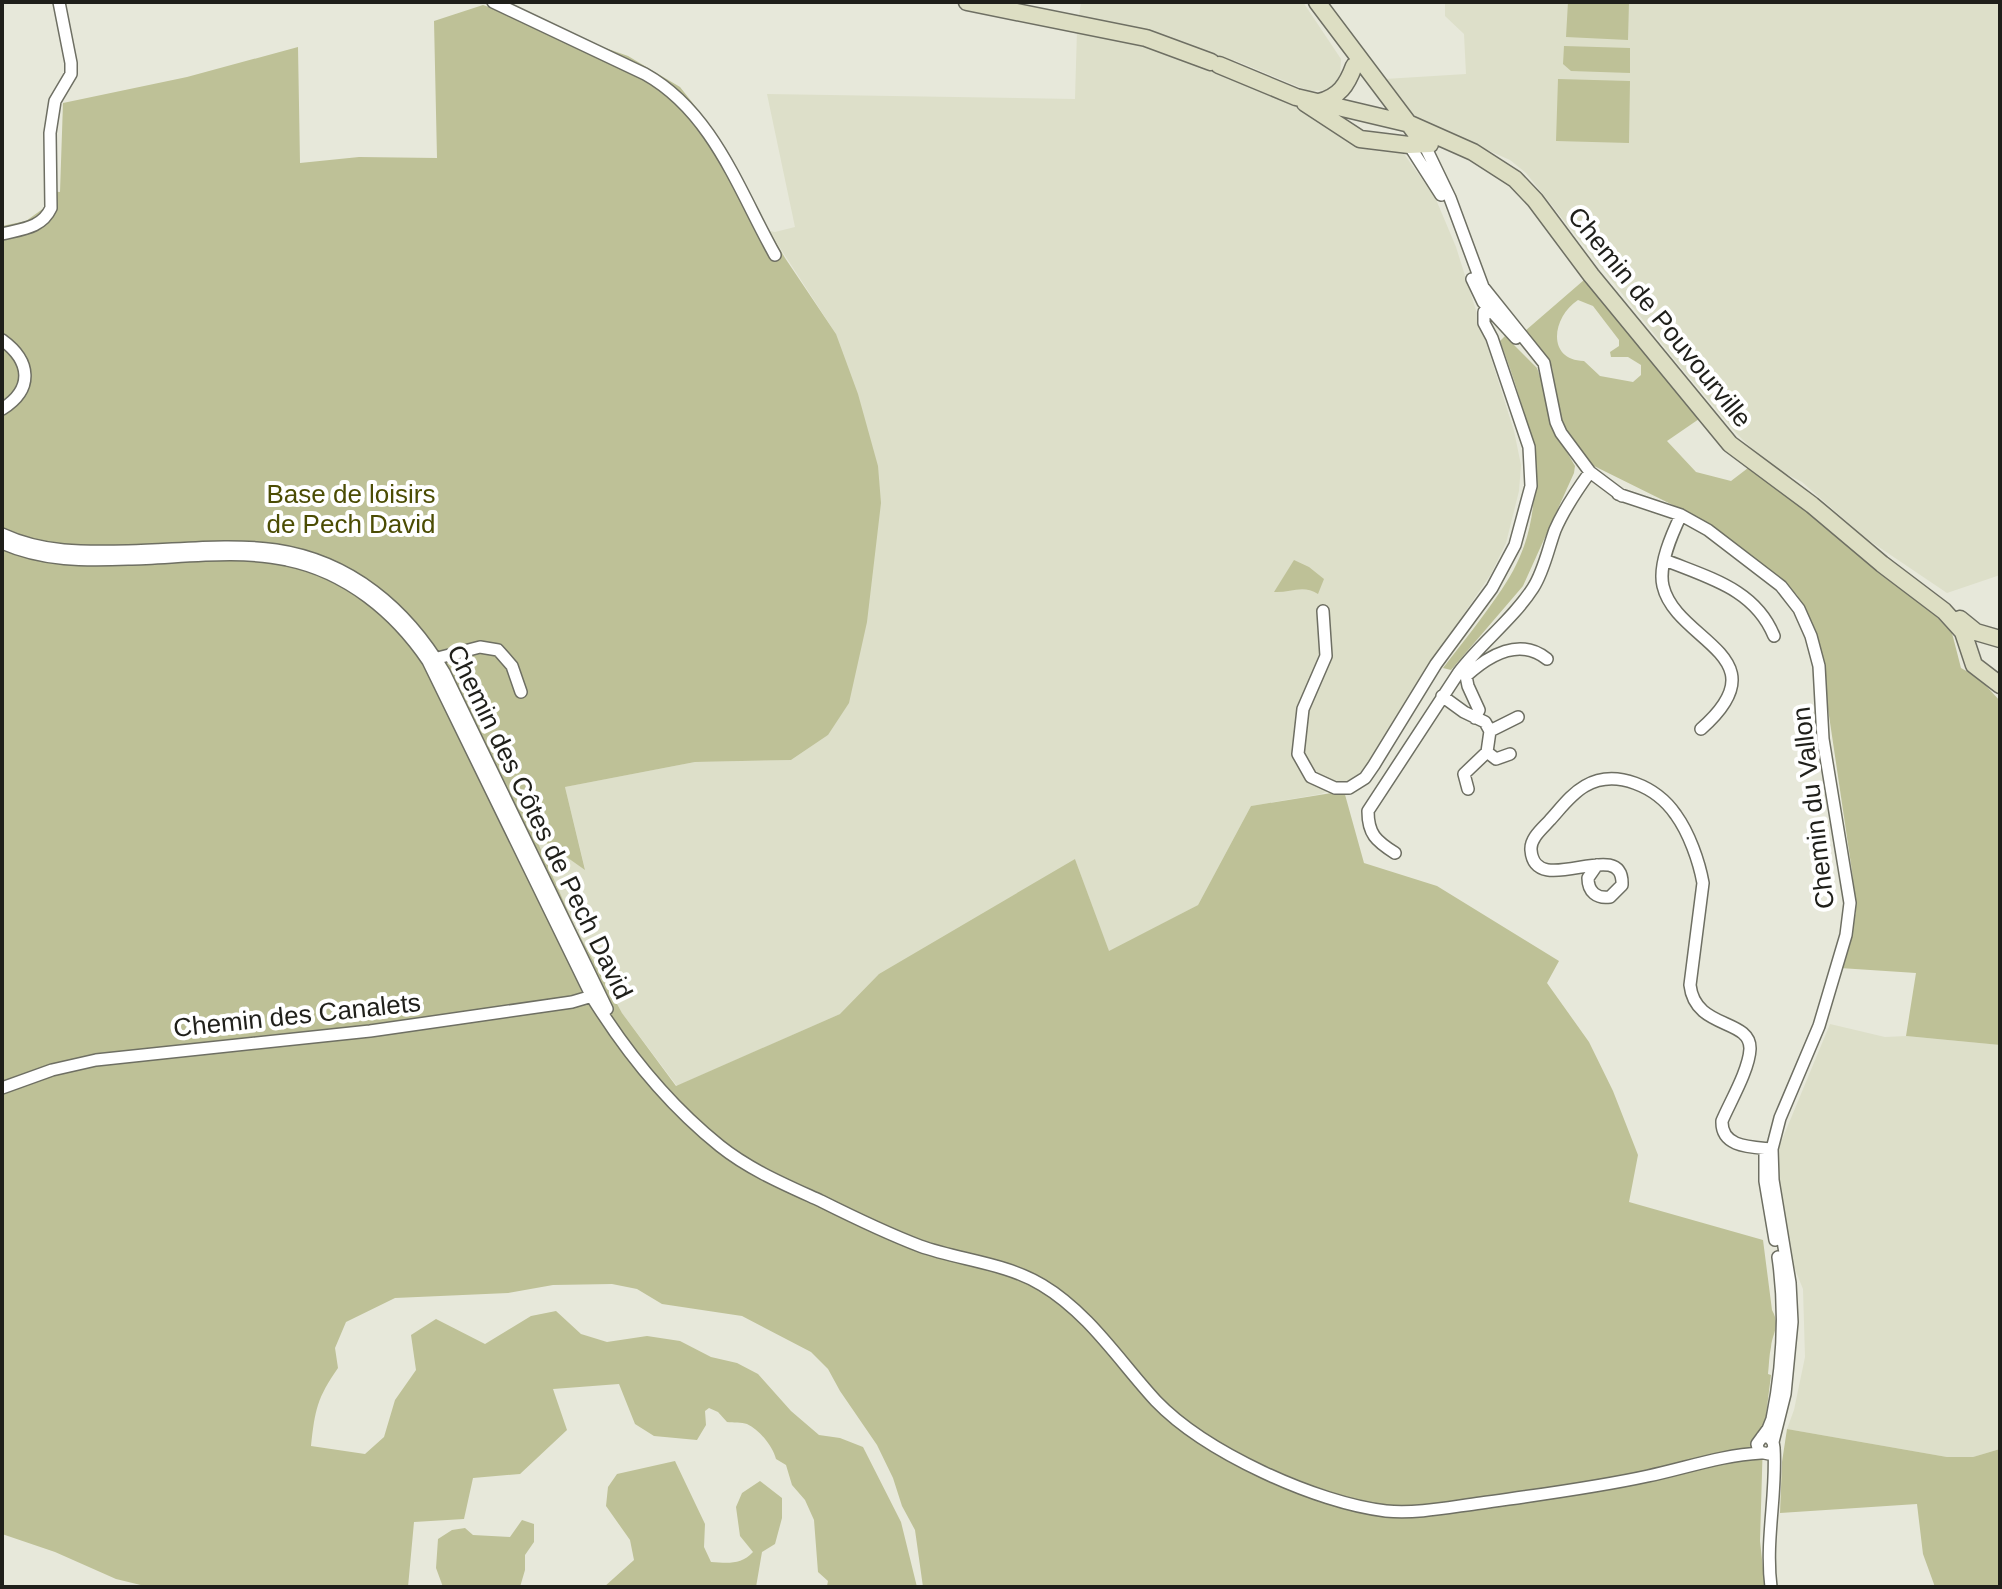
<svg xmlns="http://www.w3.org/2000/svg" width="2002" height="1589" viewBox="0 0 2002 1589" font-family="Helvetica,sans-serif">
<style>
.built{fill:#dddfc9}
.green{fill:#bec197;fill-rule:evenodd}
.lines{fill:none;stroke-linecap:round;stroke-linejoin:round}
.street-casing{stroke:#6e6f63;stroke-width:14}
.secondary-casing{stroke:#6e6f63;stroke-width:19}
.street{stroke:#fff;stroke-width:11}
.secondary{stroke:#dddec3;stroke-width:16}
.labels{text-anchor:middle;stroke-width:8;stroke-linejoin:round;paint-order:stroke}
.street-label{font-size:26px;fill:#1f1f1a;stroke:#fff}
.park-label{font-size:26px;fill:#4b4c03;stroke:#fff}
</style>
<rect width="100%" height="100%" fill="#e7e8da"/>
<path class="built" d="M1081,2h222l38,57 -1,19 -5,7 -8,5 -18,1 -75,-31 -7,12 75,34 44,34 12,6 46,8 31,43 21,50 58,184 7,34 -2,26 -13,52 -15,31 -69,101 -52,90 -24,19 -25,10 -70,12 -53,99 -89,47 -34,-93 -143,200 -92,-45 -163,72 -55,-73 -47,-86 -42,-95 52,37 -20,-82 130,-25 96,-2 37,-25 8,-401 -67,-103 6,1 20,-5 -28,-133 308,5 2,-69z
M1445,2h555v573l-53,18 -83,-56 -62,-55 -34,-17 -33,-33 -57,-68 -152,-191 -16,-13 -93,-41 -8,-7 -24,-33 81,-5 -2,-40 -19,-18z
M1830,1024l55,13 21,-1 94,9v404l-27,8h-26l-160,-28 7,-19 11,-53 -2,-68 -15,-37 -10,-85 1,-20z"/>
<path class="green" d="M1568,2h61l-1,38 -62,-3z
M483,5l145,51 52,31 23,29 82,142 51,76 22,60 20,72 3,37 -14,119 -18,81 -21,32 -37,25 -96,2 -130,25 20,83 -51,-36 41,93 47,86 54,73 164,-72 39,-40 196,-115 34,92 89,-46 53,-99 93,-15 20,72 73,23 122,75 -12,22 42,59 24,49 25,64 -9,47 134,38 9,70c9,16 0,24 -1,37 -2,9 -2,18 -3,27l3,1 -8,64 -3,102 5,46h-842l-8,-57 -13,-24 -9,-28 -16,-33 -37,-54 -12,-22 -17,-17 -69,-36 -80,-12 -25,-15 -25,-5 -59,1 -45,8 -113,5 -49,24 -11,26 3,20c-21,30 -23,42 -27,78l54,8 19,-17 11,-37 21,-30 -5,-35 25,-16 49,25 46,-28 25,-5 25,23 26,8 40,-6 33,5 31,16 26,6 21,11 33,37 28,24 21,3 23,9 38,75 16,65h-98l8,-1 1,-5 -10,-9 -4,-52 -9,-20 -13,-15 -6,-20 -10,-6c-3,-12 -16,-29 -29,-35 -5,-2 -14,-1 -20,-2l-9,-10 -9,-4 -4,3 1,14 -9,15 -43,-4 -19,-12 -16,-40 -66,5 14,41 -47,44 -47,4 -9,41 -50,3 -6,65h-259l-33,-8 -61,-27 -53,-18v-1308l24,-5 18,-13 3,-17 13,1 3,-89 124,-26 111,-30 2,116 59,-6 78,1 -3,-137z
M1564,46l66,2v25l-59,-2 -8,-7z
M1558,79l72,2 -1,62 -73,-2z
M1584,280l115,139 -32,22 29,31 35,9 17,-13 8,3 161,125 35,37 9,35 18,10 21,23v344l-94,-9 10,-63 -76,-5 16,-56 -4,-41 -33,-223 -22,-53 -43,-37 -61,-43 -101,-50 -15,-15 -18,-35 -7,-48 -27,-36zM1578,300l15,6 26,34v6l-9,6 1,5h17l13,8v10l-8,7 -33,-6 -16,-15c-38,-1 -32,-44 -6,-61z
M1505,336l32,32 6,17 8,40 24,41 -1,7 -51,113 -72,84 -8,-2c20,-26 41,-52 59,-79 55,-80 29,-165 -2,-248z
M1294,560l15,7 15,12 -6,15c-15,-10 -28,-1 -44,-2z
M1787,1429l160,28h26l27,-8v138h-65l-12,-33 -6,-50 -137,9 2,-51z
M675,1461l30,63 -1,23 7,15c17,1 30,3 42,-10l-13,-16 -4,-29 6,-14 18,-12 22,17v20l-7,26 -13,8 -6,35h-152l30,-27 -4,-20 -24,-34 2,-19 9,-13z
M522,1520l12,4v18l-9,13v15l-5,17h-77l-7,-19 2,-29 14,-9 13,-2 8,7 37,2z"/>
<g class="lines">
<defs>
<path id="street" d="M493,2l152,72c68,38 94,117 130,181
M1424,144l26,54 33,89 61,76 12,59 5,11 29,39 32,24
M1409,145l32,50
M2,234c20,-5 40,-6 49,-26l-1,-75 5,-32 16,-27v-11l-12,-61
M1472,279l11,23 33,36
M2,340c29,21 32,49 0,69
M1618,494l63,21 27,15 73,56 18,23 12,27 8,30 4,73 27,164 -4,32 -27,91 -39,92 -8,31 1,31 17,103 2,39 -7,72 -12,48
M1681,515c-9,19 -23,50 -18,71 13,56 121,70 38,143
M2,534c41,19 82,18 126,17 49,-1 100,-8 148,-1 74,11 130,58 168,122l163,337
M2,543c41,18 83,18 126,16 50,-1 111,-10 159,1 59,12 108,52 141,101l164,336c34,55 77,108 128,149 30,24 66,39 101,55 32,16 65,32 99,45 39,14 86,17 122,39 47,28 78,77 114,116 49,51 160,102 230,110 31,3 64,-4 95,-8 56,-8 112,-15 167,-27 38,-8 74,-21 113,-23
M1665,560c44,18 90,29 109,76
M1323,611l3,45 -23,53 -5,45 13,23 24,11h14l16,-10 9,-13 62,-101 56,-76 23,-43 16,-59 -2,-39 -37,-109 -8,-15v-11l4,-4
M430,660l50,-13 18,3 14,16 9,26
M1442,696l22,16 21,10 5,9 -3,21 -23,22 4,15
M1475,718l4,-8 -11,-24 -2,-10c23,-21 54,-39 81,-17
M1490,731l28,-14
M1487,752l9,7 14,-5
M1395,853c-19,-12 -27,-19 -27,-42l91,-139c23,-30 54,-53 74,-84 11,-17 15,-39 22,-58 9,-21 22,-40 35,-58
M1597,865l-9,13c0,14 9,21 22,19l12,-12c2,-51 -87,16 -91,-35 -1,-12 12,-22 19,-30 11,-12 21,-26 35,-34 31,-18 72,1 91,29 13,18 23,46 27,68l-13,102c5,45 61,33 60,64 -1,21 -20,53 -28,72 -1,27 30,26 50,28
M2,1088l50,-18 44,-10 274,-29 202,-29 27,-8
M1765,1150v31l10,59
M1762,1437h7l4,5 1,6 -5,6 -10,-2 -2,-8 11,-15 4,-10c11,-54 14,-107 6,-162
M1771,1587c-6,-47 6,-93 3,-139"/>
<path id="secondary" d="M967,2l179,36 65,24
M1317,2l107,142
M1219,65l77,32 114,27 63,28 42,27 20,21 56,75 139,169 82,61 70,59 62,47 19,21 11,33 26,20
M1319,102c20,-5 28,-17 35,-36
M1305,103l55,36 49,6 21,-1
M1960,619l16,13 24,7"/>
</defs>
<use href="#street" class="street-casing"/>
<use href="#secondary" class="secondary-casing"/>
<use href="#street" class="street"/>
<use href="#secondary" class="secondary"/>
</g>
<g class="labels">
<g class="street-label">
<text transform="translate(1660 317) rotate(51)" y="9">Chemin de Pouvourville</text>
<text transform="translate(1813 808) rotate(-97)" y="9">Chemin du Vallon</text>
<text transform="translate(540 822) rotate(64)" y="9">Chemin des Côtes de Pech David</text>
<text transform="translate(297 1015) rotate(-6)" y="9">Chemin des Canalets</text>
</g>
<g class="park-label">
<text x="351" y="503">Base de loisirs<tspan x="351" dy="30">de Pech David</tspan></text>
</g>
</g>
<rect width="2002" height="1589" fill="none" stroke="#1f1f1a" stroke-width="8"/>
</svg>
